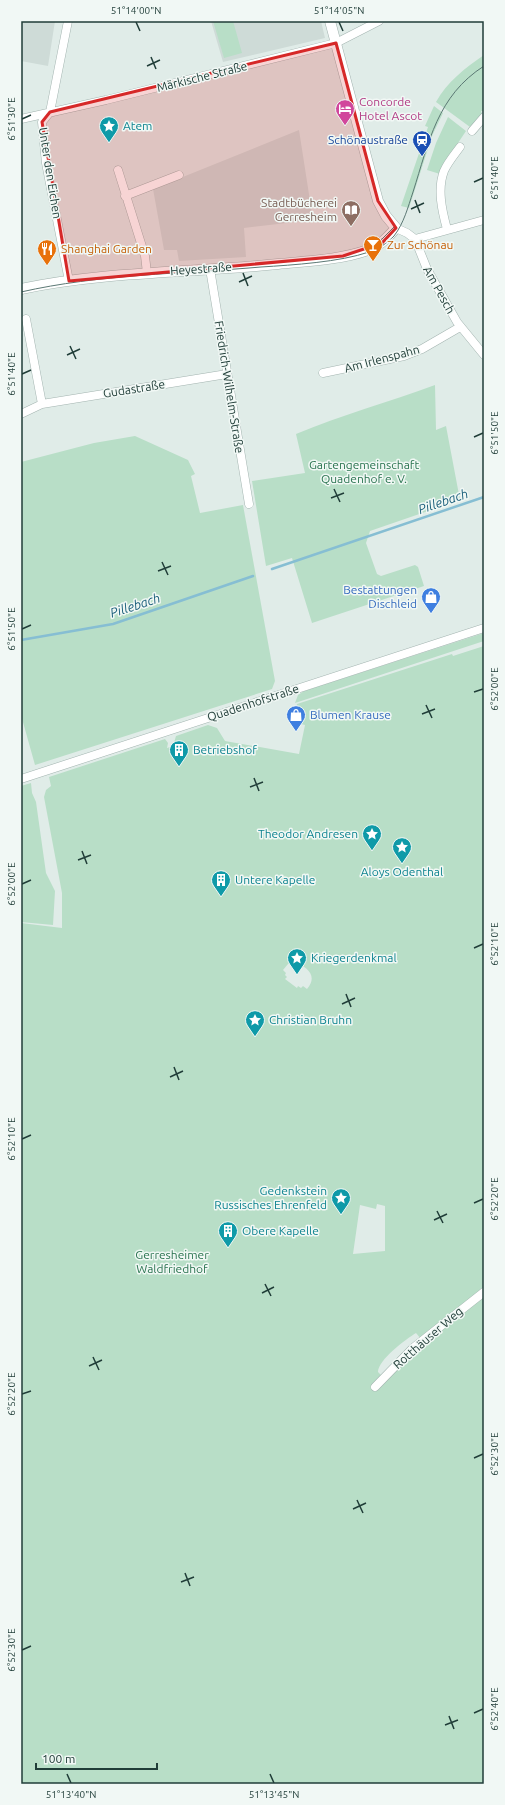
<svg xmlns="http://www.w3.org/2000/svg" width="505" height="1805" viewBox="0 0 505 1805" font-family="Ubuntu,sans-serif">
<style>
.built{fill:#cedbd7}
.green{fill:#b8dec7;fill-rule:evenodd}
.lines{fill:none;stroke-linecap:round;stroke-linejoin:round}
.stream{stroke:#86bed3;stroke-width:2.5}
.minor-casing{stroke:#a3b4b0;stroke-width:9}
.tertiary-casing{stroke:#a3b4b0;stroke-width:11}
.minor{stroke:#fff;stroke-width:8}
.tertiary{stroke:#fff;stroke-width:10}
.tram{stroke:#5b7874;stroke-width:1}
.marked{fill:#d62828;fill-opacity:0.2;stroke:#d62828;stroke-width:3;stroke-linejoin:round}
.ticks{fill:none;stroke:#203d38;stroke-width:1.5}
.labels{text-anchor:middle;stroke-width:3;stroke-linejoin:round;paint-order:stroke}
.street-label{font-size:12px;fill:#203d38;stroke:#f1f8f5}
.hotel-label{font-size:12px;fill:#b23c85;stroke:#f1f8f5;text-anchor:start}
.culture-label{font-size:12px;fill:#0d838f;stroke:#f1f8f5;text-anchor:start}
.transit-label{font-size:12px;fill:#164399;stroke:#f1f8f5;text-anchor:end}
.education-label{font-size:12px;fill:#785e54;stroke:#f1f8f5;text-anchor:end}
.food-label{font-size:12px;fill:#c56008;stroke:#f1f8f5;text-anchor:start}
.park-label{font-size:12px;fill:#2a7450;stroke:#f1f8f5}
.shop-label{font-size:12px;fill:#366cbe;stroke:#f1f8f5;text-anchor:end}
.water-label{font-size:13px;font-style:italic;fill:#195e7a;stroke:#f1f8f5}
.neatline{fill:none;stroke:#203d38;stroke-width:1.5}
.ticks-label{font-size:10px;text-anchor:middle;fill:#203d38}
</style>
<rect width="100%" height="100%" fill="#e0ece8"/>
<path class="built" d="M21,21h34l-7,45 -27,-5z
M211,21h110l4,17 -102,24z
M299,130l14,90 -69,8 2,29 -67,4 -2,-11h-13l-11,-61z"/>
<path class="green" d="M213,21h20l9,32 -18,5z
M484,55v56h-3l1,3 -12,13 -34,-25c11,-20 29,-34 48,-47z
M434,106l9,7 -11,23 -23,72 -8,-2 27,-79 -3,-1z
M448,117l18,14 -24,36 -2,7 -13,-4 9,-27z
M435,385l1,45 10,-4 14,74 -90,31 -4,12 11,31 4,2 34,-11 3,2 6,19 -112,37 -20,-65 -26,8 -14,-85 53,-8 -9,-39c45,-19 93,-32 139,-49z
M135,436l53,24 7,14 -4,2 9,37 43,-8 32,176 -3,8 -237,76 -14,-50v-253l73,-19z
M484,633v8l-189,62 3,-8 6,-4z
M484,646v1138h-463v-861l41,5v-35l-18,-96 2,-7 5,-4 -2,-9 116,-38 3,4 -1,5 6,-2 3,-10 32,-11 9,3 8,13 74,13 6,-29 -12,-3 4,-18 155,-50 1,2zM294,962c14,5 24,14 13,27l-4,-3 -2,2 -3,-2 -1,2 -12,-9 2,-2 -2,-2 1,-2 -3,-3 5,-6zM377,1204l8,2v45l-32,3 7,-49 16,4zM416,1333l5,6 -38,38 -5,-5c0,-12 28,-33 38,-39z
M31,783l1,10 4,9 10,71 9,18 -2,34 -32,-3v-136z"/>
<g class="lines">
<path class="stream" d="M272,569l212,-72
M21,640l92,-16 140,-48"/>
<defs>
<path id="minor" d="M68,21l-18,91 -8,10 4,41 23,118
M21,119l85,-19 230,-57 43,-22
M472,131l12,-14
M118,170l27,86 2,17
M125,196l54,-21
M396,228l11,5 8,6 12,30 30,53 27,33
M447,229c-5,-18 -10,-40 -3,-58 4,-9 11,-17 16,-24
M415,239l69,-19
M210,269l39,235
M26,319l16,85
M323,373l81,-17 18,-7 38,-22
M21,414l21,-10 185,-30
M21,779l463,-151
M375,1387l38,-39 71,-56"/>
<path id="tertiary" d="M21,289c85,-18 171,-16 257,-25 29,-3 62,-4 90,-14 12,-4 20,-13 28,-22l-10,-12 -8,-15 -48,-180"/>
</defs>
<use href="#minor" class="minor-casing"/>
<use href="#tertiary" class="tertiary-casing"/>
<use href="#minor" class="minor"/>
<use href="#tertiary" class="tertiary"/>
<path class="tram" d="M364,249l18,-10 12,-12
M21,292c79,-18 160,-18 240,-25 32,-2 79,-5 108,-15 10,-3 18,-9 25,-16 10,-13 14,-29 19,-44 16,-50 24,-96 71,-126"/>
</g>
<path class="marked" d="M336,43l42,158 18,27 -14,15 -39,13 -274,25 -27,-159 8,-10z"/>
<path class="ticks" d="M136,22l4,9M339,22l4,9M151,57l5,12M147,66l13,-6M22,119l9,-4M474,182l9,-4M415,200l5,13M411,209l13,-6M243,273l5,13M239,282l13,-6M70,346l6,13M67,355l13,-6M22,374l9,-4M474,437l9,-4M334,489l6,13M331,498l13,-5M162,562l6,13M158,571l13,-5M22,629l9,-4M474,692l9,-3M426,705l6,13M422,714l13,-5M254,778l5,13M250,787l13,-5M82,851l5,13M78,860l13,-5M22,884l9,-4M474,948l9,-4M346,994l5,13M342,1004l13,-6M174,1067l5,13M170,1077l13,-6M22,1139l9,-4M474,1203l9,-4M437,1211l6,12M434,1220l13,-6M265,1284l6,12M262,1293l12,-6M93,1357l6,13M89,1366l13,-6M22,1394l9,-3M474,1458l9,-4M357,1500l6,13M353,1509l13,-6M185,1573l5,13M181,1582l13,-5M22,1650l9,-4M474,1713l9,-4M449,1716l5,13M445,1725l13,-5M67,1774l4,9M270,1774l4,9"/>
<defs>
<symbol id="hotel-pin" viewBox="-11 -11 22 30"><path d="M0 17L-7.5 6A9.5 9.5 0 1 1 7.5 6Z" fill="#d1479c" stroke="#f1f8f5"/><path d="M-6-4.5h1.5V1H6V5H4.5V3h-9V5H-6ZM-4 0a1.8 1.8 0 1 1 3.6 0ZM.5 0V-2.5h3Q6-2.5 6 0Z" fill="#fff"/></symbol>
<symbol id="sight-pin" viewBox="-11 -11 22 30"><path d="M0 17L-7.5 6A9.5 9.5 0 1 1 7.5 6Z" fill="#0f9aa8" stroke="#f1f8f5"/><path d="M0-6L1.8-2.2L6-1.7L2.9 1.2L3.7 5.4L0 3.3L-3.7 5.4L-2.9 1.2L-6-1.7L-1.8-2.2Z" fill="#fff"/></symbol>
<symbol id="station-pin" viewBox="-11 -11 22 30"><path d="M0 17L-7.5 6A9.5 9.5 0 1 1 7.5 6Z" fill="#1a4fb4" stroke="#f1f8f5"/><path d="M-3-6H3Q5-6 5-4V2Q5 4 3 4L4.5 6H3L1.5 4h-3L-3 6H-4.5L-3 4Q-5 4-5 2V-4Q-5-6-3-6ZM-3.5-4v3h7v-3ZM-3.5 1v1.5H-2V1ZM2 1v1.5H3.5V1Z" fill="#fff"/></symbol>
<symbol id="library-pin" viewBox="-11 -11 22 30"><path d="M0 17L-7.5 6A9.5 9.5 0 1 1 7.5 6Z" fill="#8d6e63" stroke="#f1f8f5"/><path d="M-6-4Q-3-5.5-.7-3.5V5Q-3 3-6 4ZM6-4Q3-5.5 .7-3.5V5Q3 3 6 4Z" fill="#fff"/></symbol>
<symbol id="bar-pin" viewBox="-11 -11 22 30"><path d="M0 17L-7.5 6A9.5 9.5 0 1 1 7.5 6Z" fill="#e8710a" stroke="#f1f8f5"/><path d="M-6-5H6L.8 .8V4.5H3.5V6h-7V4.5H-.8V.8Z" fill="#fff"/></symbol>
<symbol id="restaurant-pin" viewBox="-11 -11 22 30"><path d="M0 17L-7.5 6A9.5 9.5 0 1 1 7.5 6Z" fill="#e8710a" stroke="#f1f8f5"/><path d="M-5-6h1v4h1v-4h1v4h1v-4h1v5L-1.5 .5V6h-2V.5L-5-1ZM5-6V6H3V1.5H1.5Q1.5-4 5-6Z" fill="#fff"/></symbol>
<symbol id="shop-pin" viewBox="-11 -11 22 30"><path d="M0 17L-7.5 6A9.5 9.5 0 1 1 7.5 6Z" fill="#3f7fe0" stroke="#f1f8f5"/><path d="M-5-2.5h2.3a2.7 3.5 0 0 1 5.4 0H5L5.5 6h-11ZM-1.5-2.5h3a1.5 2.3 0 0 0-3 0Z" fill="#fff"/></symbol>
<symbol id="building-pin" viewBox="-11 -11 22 30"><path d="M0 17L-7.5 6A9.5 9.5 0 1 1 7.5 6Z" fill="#0f9aa8" stroke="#f1f8f5"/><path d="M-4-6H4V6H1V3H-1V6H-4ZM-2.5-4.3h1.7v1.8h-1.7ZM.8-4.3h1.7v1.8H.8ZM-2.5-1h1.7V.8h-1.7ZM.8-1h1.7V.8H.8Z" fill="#fff"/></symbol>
</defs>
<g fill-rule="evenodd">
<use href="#hotel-pin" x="334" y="98" width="22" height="30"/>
<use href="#sight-pin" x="98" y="115" width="22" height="30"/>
<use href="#station-pin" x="411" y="129" width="22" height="30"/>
<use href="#library-pin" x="340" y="199" width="22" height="30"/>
<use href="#bar-pin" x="362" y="234" width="22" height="30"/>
<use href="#restaurant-pin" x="36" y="238" width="22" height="30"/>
<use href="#shop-pin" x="420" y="586" width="22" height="30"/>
<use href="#shop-pin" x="285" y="704" width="22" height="30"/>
<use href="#building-pin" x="168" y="739" width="22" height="30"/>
<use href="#sight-pin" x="361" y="823" width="22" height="30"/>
<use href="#sight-pin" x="391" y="836" width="22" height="30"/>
<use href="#building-pin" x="210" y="869" width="22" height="30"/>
<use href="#sight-pin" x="286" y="947" width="22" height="30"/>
<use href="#sight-pin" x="244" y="1009" width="22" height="30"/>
<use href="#sight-pin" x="330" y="1187" width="22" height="30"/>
<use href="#building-pin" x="217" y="1220" width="22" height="30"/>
</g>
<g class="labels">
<g class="street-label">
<text transform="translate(202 77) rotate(-14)" y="4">Märkische Straße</text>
<text transform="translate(50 173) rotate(81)" y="4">Unter den Eichen</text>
<text transform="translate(201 269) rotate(-4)" y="4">Heyestraße</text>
<text transform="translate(439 290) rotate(61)" y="4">Am Pesch</text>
<text transform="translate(382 359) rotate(-15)" y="4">Am Irlenspahn</text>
<text transform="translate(229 387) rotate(81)" y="4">Friedrich-Wilhelm-Straße</text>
<text transform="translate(134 389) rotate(-9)" y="4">Gudastraße</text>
<text transform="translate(253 703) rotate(-18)" y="4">Quadenhofstraße</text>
<text transform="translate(428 1338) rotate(-41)" y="4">Rotthäuser Weg</text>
</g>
<g class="hotel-label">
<text x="359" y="106">Concorde<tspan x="359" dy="14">Hotel Ascot</tspan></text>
</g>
<g class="culture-label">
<text x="123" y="130">Atem</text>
<text x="193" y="754">Betriebshof</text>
<text x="358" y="838" text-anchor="end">Theodor Andresen</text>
<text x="402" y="876" text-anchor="middle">Aloys Odenthal</text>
<text x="235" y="884">Untere Kapelle</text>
<text x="311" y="962">Kriegerdenkmal</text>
<text x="269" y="1024">Christian Bruhn</text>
<text x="327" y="1195" text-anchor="end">Gedenkstein<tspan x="327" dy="14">Russisches Ehrenfeld</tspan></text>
<text x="242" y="1235">Obere Kapelle</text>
</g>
<g class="transit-label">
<text x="408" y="144">Schönaustraße</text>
</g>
<g class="education-label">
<text x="337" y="207">Stadtbücherei<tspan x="337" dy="14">Gerresheim</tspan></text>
</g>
<g class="food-label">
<text x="387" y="249">Zur Schönau</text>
<text x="61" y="253">Shanghai Garden</text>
</g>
<g class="park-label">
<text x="364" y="469">Gartengemeinschaft<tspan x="364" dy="14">Quadenhof e. V.</tspan></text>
<text x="172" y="1259">Gerresheimer<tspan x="172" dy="14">Waldfriedhof</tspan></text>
</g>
<g class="shop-label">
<text x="417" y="594">Bestattungen<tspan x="417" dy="14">Dischleid</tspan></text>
<text x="310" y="719" text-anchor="start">Blumen Krause</text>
</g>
<g class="water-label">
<text transform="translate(443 501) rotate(-19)" y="5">Pillebach</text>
<text transform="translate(135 605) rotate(-18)" y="5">Pillebach</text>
</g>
</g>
<rect width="505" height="1805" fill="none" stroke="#f1f8f5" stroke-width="44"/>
<path d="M36 1763v6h121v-6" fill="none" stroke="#203d38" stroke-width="2"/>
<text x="42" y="1763" font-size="12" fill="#203d38" stroke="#f1f8f5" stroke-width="3" paint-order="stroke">100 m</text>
<rect x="22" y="22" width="461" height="1761" class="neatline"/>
<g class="ticks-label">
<text x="136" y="14">51°14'00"N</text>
<text x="339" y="14">51°14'05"N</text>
<text transform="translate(11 119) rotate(-90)" y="4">6°51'30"E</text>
<text transform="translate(494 178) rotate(-90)" y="4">6°51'40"E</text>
<text transform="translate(11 374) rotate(-90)" y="4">6°51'40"E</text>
<text transform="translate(494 433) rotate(-90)" y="4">6°51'50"E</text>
<text transform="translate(11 629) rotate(-90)" y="4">6°51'50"E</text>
<text transform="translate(494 689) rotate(-90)" y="4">6°52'00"E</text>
<text transform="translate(11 884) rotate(-90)" y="4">6°52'00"E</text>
<text transform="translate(494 944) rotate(-90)" y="4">6°52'10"E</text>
<text transform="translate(11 1139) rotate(-90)" y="4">6°52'10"E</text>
<text transform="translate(494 1199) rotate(-90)" y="4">6°52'20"E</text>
<text transform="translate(11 1394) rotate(-90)" y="4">6°52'20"E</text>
<text transform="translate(494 1454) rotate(-90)" y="4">6°52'30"E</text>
<text transform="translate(11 1650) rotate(-90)" y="4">6°52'30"E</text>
<text transform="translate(494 1709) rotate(-90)" y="4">6°52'40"E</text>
<text x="71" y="1798">51°13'40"N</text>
<text x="274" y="1798">51°13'45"N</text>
</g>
</svg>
